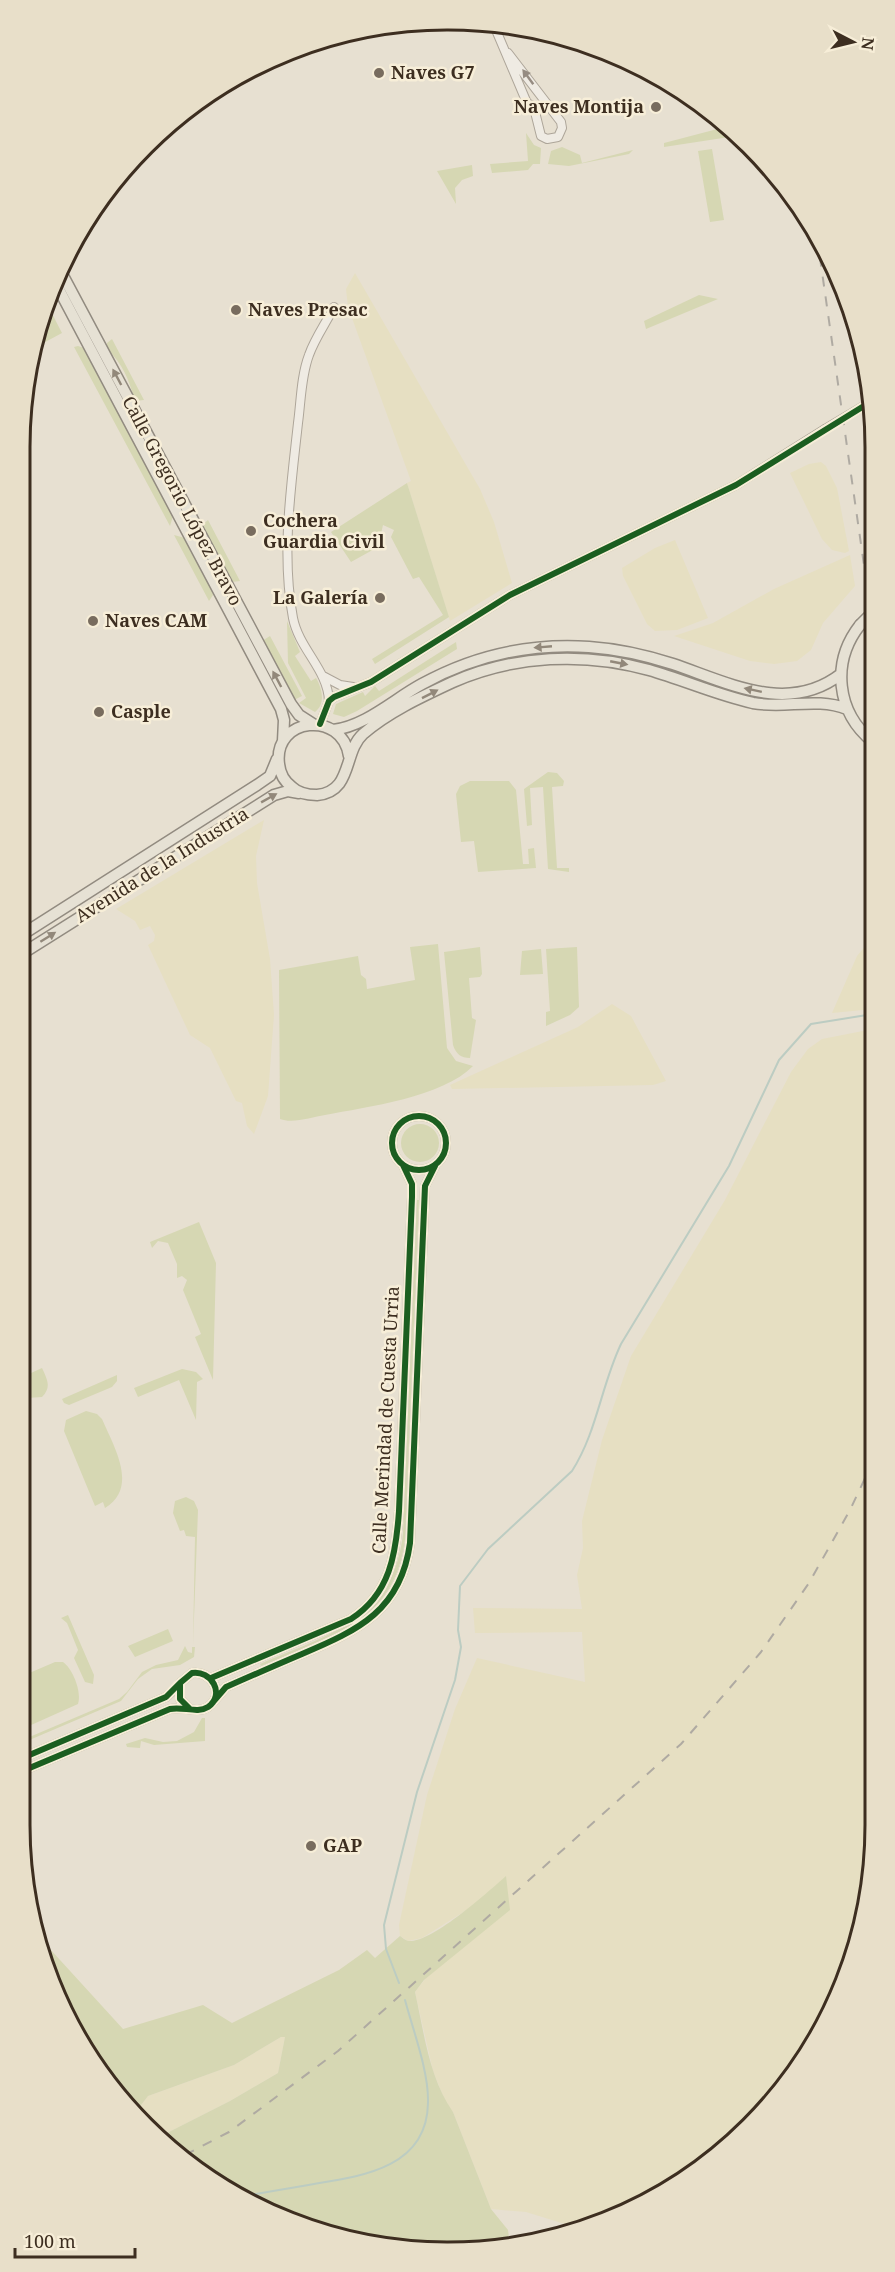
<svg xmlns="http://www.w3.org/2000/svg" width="895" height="2272" viewBox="0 0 895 2272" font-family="'Noto Serif',serif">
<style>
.farmland{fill:#e6dfc2}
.green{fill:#d6d7b3}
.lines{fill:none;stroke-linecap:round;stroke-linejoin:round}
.stream{stroke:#bcccc2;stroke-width:2}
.minor-casing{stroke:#ada599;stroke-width:10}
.major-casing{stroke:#928b80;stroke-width:13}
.highway-casing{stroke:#928b80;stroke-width:14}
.minor{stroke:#efebe3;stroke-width:8}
.major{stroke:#e6e1d4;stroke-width:10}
.highway{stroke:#dad1c2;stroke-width:12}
.rail{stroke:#afaaa2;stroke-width:2;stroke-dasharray:10 10;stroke-linecap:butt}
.minor-bridge-casing{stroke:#ada599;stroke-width:10;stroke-linecap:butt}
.major-bridge-casing{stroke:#928b80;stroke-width:13;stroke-linecap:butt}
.minor-bridge{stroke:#efebe3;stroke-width:8}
.major-bridge{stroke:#e6e1d4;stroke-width:10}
.cycleway-casing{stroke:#f7eed8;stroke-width:10}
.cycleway{stroke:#1b5e20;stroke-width:6}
.oneway{fill:#968c82}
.oneway2{fill:#92887a}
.poi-dot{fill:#786c5e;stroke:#f7eed8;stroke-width:2}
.labels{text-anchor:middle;stroke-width:5;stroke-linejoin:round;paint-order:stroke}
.poi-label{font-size:18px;font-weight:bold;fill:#3d2e20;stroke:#f7eed8;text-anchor:start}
.street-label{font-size:18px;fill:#3d2e20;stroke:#f7eed8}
.rim{fill:none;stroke:#3d2e20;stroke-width:3}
</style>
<rect width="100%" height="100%" fill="#e7e0d1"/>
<path class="farmland" d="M355,273l125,216 14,33 18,61 -62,38 -43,-138 4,-2 -63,-174 -2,-18z
M821,462l5,4 11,22 12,63 -4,2 -13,-3 -10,-11 -32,-66 19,-9z
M675,540l33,78 -31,12 -22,1 -8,-7 -24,-48 -1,-8 33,-20z
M850,555l5,31 -32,37 -12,27 -14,11 -23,3 -24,-3 -76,-25 39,-13 61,-34z
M264,820l-8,36 1,27 13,76 4,56 -6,81 -14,38 -7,-8 -5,-23 -6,-2 -26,-53 -20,-13 -42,-90 6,-4 1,-6 -5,-9 -10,4 -5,-9 -19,-12z
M873,937v72l-41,4 25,-57z
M612,1004l19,12 35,65 -13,4 -201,4 -2,-4 128,-58z
M873,1029l2,795 -22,138 -66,123 -102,96 -73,39 -31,9 -55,-17 -35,-3 -38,-97 -8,-11 -12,-30 -18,-79 91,-115 -33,29 -51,32 -14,3 -8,-5 -1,-11 28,-130 28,-86 22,-51 108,24 -3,-50 -107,1 -2,-25 109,1 -5,-34 6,-27 -1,-27 20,-81 29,-84 94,-156 66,-128 17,-23 14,-10z
M281,2037h4l-7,36 -48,28 -69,35 -23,-27 10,-13 86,-31z"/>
<path class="green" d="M725,127l11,9 -72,11v-4z
M526,133l8,12 7,3 -1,16h-7l-5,6 -36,3 -2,-9 38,-3z
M562,147l18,8 2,8 51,-13 -4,4 -60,12 -21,-2 3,-13z
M712,149l12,71 -14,2 -12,-71z
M472,165l1,11 -11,4 -7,8 1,16 -19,-33z
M699,295l19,4 -72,30 -2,-8z
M46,302l16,31 -26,14z
M112,339l32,61 -9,1c-6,-21 -12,-37 -28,-52v-6z
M78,346l6,2 89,168 -3,10 -96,-179z
M407,483l42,134 -74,47 -3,-5 71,-44 -24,-38 -6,2 -22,-42 3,-7 -11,-5 -5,22 -27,15 -20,-30z
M208,520l32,61 -8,1 -30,-57z
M174,535l11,3 27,52 1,5 -4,6z
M287,621l13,31 -5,4 16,25 5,-3c6,10 10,26 -1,34l-16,-9 7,-5 -18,-35z
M270,636l32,60 -8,4 -32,-59z
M456,642l1,7 -100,62 -13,6 -11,-3 3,-10 27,-12 2,4 10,-10 4,5z
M548,772l9,1 7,8 -1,5 -11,1 5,81h12v4l-21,-3 -5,-82 -13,1 2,37 -5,1 -3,-37z
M470,781h39l7,9 7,74h6l-1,-15 6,-1 2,20 -58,4 -4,-31 -13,1 -5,-48 4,-8z
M438,944l9,104 9,13 17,5c-30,31 -106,41 -148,49 -13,2 -32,9 -45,4l-1,-149 79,-14 3,19 5,4 1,10 48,-9 -5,-33z
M480,947l2,27 -2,3 -11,1 3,40 4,2 -6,38c-9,0 -14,-4 -17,-13l-9,-93z
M577,947l2,60 -9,8 -24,11v-14l4,-1 -4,-62z
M541,949l2,25 -23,1 2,-24z
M401 1143a19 19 0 1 1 38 0a19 19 0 1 1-38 0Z
M417,1200h2l-14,339c-10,84 -77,100 -144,127l-1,-2c69,-30 134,-44 143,-131z
M199,1222l17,41 -3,117 -18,-43 6,-3 -18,-44 4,-10 -5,-4 -5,2v-14l-9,-21 -10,-2 -6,7 -2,-6z
M42,1368c5,11 10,19 0,29l-15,1 -7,-9v-11z
M182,1369l14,3 7,7 -6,3 -1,38 -17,-40 -41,17 -4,-9z
M117,1375v6l-5,6 -43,18 -5,-2 -2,-4z
M86,1411l11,3 5,5c12,28 37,68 3,89l-2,-6 -8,4 -31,-75 2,-11z
M186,1497l8,4 4,9 -5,135 2,-108 -9,-1 -2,-6 -4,1 -7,-18 2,-12z
M68,1615l26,60 -1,9 -8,-2 -11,-24 4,-8 -11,-27 -6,-5z
M168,1629l5,12 -38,16 -7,-11z
M185,1646l3,6 4,1v-6h3l-1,10 -14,8 -28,4 -14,10 -17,22 -101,43v-3l99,-42 8,-7 15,-20 14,-7 22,-5z
M55,1662h8c10,7 19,30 15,42l-58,26v-53z
M202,1718h3v23l-51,4 -13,-4 -1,7 -13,-1 -1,-3 19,-6 18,4 14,-1 17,-9z
M506,1876l4,34 -86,70 -9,12c9,40 14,86 38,120l38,97 17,21 2,15 -119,4 -81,-19 -76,-35 -73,-59 69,-35 48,-28 7,-36h-4l-47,28 -86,31 -10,13 18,23 -31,-26 -48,-68 -35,-76 -1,-9 9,-4 73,80 80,-24 29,18 107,-53 28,-20 8,8 25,-22c3,2 5,4 8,5 23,3 81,-50 98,-65z"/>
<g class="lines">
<path class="stream" d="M399,1983l-13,-34 -2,-24 33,-133 38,-112 6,-33 -3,-17 2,-44 28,-37 84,-78c25,-39 29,-85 49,-127l108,-178 50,-106 32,-36 62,-10
M238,2197c25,-4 51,-9 76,-13 50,-8 113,-17 114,-81 1,-31 -15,-73 -23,-103"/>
<defs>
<path id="minor" d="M493,23l34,80 10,5
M508,53l53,69 1,6 -4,9 -11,2 -6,-3 -7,-28
M323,676l17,9 13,2
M329,701c-1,-31 -30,-52 -36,-83 -12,-63 -2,-131 5,-195 3,-22 3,-47 11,-68 6,-17 17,-32 25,-48
M320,724l9,-23 5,-4 37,-15 139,-87 226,-110 89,-56
M392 1143a27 27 0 1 1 54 0a27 27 0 1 1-54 0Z
M211,1678l140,-59c39,-25 45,-65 48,-108l13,-314v-13l-9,-19
M213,1702l13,-15c25,-11 50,-22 76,-33 57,-24 99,-44 108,-111l15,-357 10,-20
M20,1759l146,-62 12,-11
M20,1772l150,-63c13,-3 27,5 38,-2 18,-13 3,-37 -16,-34l-12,10v16l10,10"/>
<path id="major" d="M60,270l231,434 8,11 14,9
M55,282l226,427 3,11 -1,21
M860,625c-29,37 -24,87 13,117
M333,730c33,-4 61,-31 89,-46 51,-28 108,-41 167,-37 29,2 56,8 84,17 56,19 115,51 168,10
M349,756c-7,-46 -76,-39 -70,8 1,10 6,18 13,23 7,7 16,8 25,8 36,-3 26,-43 46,-61 25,-22 60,-38 90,-52 61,-27 132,-30 196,-12 35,10 68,25 104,33 32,6 63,-6 94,6
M20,936l237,-151 13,-9 7,-17
M20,955l254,-160 14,-4 11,2"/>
<path id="highway" d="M871,388l1,13"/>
</defs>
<use href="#minor" class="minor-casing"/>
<use href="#major" class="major-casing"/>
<use href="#highway" class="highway-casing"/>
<use href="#minor" class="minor"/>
<use href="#major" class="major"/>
<use href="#highway" class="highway"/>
<path class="rail" d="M817,237l55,384
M185,2155l44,-23 109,-81 343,-307 80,-92 48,-69 41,-73 25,-53"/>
<defs>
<path id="minor-bridge" d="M825,429l47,-28"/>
<path id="major-bridge" d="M860,625l12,-12"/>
</defs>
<use href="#minor-bridge" class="minor-bridge-casing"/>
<use href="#major-bridge" class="major-bridge-casing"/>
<use href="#minor-bridge" class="minor-bridge"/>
<use href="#major-bridge" class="major-bridge"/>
<defs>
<path id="cycleway" d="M320,724l9,-23 5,-4 37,-15 139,-87 226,-110 136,-84
M392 1143a27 27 0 1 1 54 0a27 27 0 1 1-54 0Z
M211,1678l140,-59c39,-25 45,-65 48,-108l13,-314v-13l-9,-19
M213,1702l13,-15c25,-11 50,-22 76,-33 57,-24 99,-44 108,-111l15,-357 10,-20
M20,1759l146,-62 14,-14
M20,1772l150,-63c13,-3 27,5 38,-2 18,-13 3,-37 -16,-34l-12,10v16l10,10"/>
</defs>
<use href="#cycleway" class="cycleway-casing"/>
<use href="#cycleway" class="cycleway"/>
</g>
<defs><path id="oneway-solid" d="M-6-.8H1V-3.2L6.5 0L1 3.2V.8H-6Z" transform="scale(1.5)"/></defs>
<use class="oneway" href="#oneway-solid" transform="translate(528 77) rotate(-126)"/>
<g class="oneway2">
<use href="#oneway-solid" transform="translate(117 377) rotate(-118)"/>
<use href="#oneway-solid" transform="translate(543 647) rotate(175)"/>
<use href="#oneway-solid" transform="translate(619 663) rotate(11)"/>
<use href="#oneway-solid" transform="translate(277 679) rotate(-118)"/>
<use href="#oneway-solid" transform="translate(753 690) rotate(-168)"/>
<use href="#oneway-solid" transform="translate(430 694) rotate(-27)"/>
<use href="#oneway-solid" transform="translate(269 798) rotate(-29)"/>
<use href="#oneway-solid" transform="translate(48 937) rotate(-32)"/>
</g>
<g class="poi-dot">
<circle cx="379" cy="73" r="6"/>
<circle cx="656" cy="107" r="6"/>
<circle cx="236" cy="310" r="6"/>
<circle cx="251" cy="531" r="6"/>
<circle cx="380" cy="598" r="6"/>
<circle cx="93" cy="621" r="6"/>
<circle cx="99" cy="712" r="6"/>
<circle cx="311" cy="1846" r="6"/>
</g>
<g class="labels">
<g class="poi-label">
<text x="391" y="79">Naves G7</text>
<text x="644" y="113" text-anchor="end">Naves Montija</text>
<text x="248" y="316">Naves Presac</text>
<text x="263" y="527">Cochera<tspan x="263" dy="21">Guardia Civil</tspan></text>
<text x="368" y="604" text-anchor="end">La Galería</text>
<text x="105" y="627">Naves CAM</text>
<text x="111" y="718">Casple</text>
<text x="323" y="1852">GAP</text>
</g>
<g class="street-label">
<text transform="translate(182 501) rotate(62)" y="6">Calle Gregorio López Bravo</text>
<text transform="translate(162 865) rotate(-32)" y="6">Avenida de la Industria</text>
<text transform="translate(386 1420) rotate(-87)" y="6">Calle Merindad de Cuesta Urria</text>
</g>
</g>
<path d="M0 0H895V2272H0ZM447 30H448A417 417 0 0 1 865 447V1825A417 417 0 0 1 448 2242H447A417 417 0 0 1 30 1825V447A417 417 0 0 1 447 30Z" fill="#e8dfc9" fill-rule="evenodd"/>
<path class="rim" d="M447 30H448A417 417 0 0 1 865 447V1825A417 417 0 0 1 448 2242H447A417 417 0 0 1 30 1825V447A417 417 0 0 1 447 30Z"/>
<g transform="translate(853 42) rotate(97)" stroke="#f7eed8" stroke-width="4.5" paint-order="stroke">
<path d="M0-4.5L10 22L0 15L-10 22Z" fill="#3d2e20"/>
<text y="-9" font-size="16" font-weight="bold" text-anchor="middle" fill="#3d2e20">N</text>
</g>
<path d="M15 2248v9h120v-9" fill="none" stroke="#3d2e20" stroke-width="3"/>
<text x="24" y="2248" font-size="18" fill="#3d2e20" stroke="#f7eed8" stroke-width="4.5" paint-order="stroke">100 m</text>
</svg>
